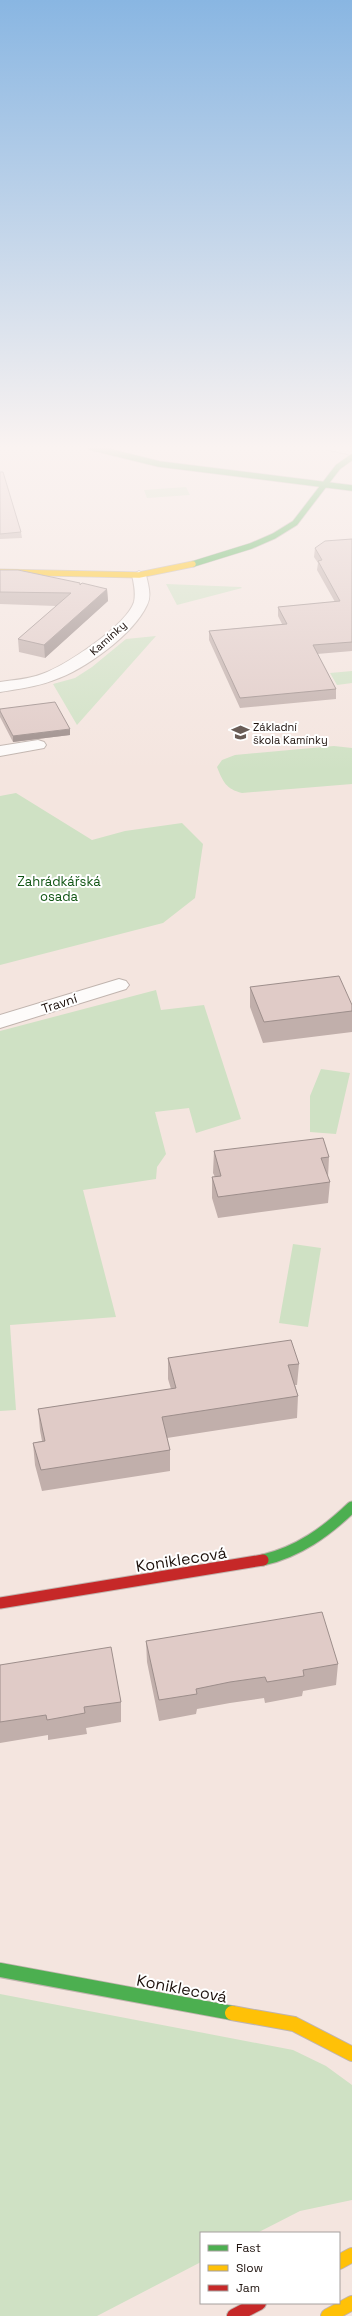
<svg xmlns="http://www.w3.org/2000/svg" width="352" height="2316" viewBox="0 0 352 2316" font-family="'Space Grotesk',sans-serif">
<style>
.green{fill:#cfe1c4}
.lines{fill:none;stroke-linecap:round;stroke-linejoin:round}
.street-casing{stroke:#c0b4ae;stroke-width:2}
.fast-far2-casing{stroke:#c0b4ae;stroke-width:7}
.fast-far1-casing{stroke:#c0b4ae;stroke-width:13}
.fast-casing{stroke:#c0b4ae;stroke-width:16}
.slow-far1-casing{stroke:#c0b4ae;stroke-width:7}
.slow-casing{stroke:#c0b4ae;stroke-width:16}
.jam-far1-casing{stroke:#c0b4ae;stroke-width:13}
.jam-casing{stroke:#c0b4ae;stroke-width:16}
.street{fill:#fdfbfa;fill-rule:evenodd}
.fast-far2{stroke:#4caf50;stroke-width:5.5}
.fast-far1{stroke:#4caf50;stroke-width:11}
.fast{stroke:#4caf50;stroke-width:14}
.slow-far1{stroke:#ffc107;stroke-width:5.5}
.slow{stroke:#ffc107;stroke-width:14}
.jam-far1{stroke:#c62828;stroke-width:11}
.jam{stroke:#c62828;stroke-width:14}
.wall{fill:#c1afab}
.shaded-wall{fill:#9d8e8b}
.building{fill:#e0cbc7;stroke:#9d8e8b}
.labels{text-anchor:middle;stroke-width:4;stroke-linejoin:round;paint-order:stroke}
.far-street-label{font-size:11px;fill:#1e120d;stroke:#fff}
.far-poi-label{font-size:11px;fill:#1e120d;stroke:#fff;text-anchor:start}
.park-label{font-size:13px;fill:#105513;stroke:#fff}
.street-label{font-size:13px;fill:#1e120d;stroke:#fff}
.near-street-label{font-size:16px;fill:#1e120d;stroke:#fff}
</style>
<rect width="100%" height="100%" fill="#f4e5df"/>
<path class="green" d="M186,487l4,8 -43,3 -3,-8z
M166,584l75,3 1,1 -65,17z
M156,636l-79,89 -24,-41 22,-6 17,-11 34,-28z
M352,671v12l-15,2 -7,-12z
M334,746l18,2v36l-110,9c-16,-4 -19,-11 -25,-26l5,-7 13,-5z
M16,793l76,47 33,-9 57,-8 21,21 -8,54 -32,25 -163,42v-169z
M156,990l5,20 43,-5 37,114 -45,14 -7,-25 -34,4 11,42 -9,13 -1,12 -73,11 33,127 -106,8 6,85 -16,1v-380z
M321,1069l29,4 -14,61 -26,-2v-36z
M293,1244l28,4 -13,79 -29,-4z
M0,1994l293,56 33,16 26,19v115l-52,11 -43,22h-56v29l-104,54h-97z"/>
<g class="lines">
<defs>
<path id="street" d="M327,447h25v8l-23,-5z
M139,571l7,4c2,9 6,21 1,30 -14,30 -63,65 -93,75 -18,7 -36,9 -54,12v-10c14,-2 29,-3 42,-8 23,-8 84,-48 92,-72 2,-9 0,-18 -2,-27z
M38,740l6,2 2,3 -2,3 -44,8v-10z
M119,979l7,2 3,4 -3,4 -126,39v-13z"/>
<path id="fast-far2" d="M90,447l69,17 193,24
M193,564l58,-18 23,-10 21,-13 43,-56 14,-10"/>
<path id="fast-far1" d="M263,1560c35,-8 63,-28 89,-53"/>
<path id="fast" d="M0,1970l232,43"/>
<path id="slow-far1" d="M0,572l139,3 54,-11"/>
<path id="slow" d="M232,2013l62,11 58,30
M339,2262l13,-7
M328,2316l24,-13"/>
<path id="jam-far1" d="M0,1603l263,-43"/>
<path id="jam" d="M234,2316l25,-13"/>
</defs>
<use href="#street" class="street-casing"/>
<use href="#fast-far2" class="fast-far2-casing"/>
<use href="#fast-far1" class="fast-far1-casing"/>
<use href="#fast" class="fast-casing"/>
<use href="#slow-far1" class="slow-far1-casing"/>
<use href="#slow" class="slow-casing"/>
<use href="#jam-far1" class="jam-far1-casing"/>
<use href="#jam" class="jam-casing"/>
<use href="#street" class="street"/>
<use href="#fast-far2" class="fast-far2"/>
<use href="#fast-far1" class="fast-far1"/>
<use href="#fast" class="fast"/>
<use href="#slow-far1" class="slow-far1"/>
<use href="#slow" class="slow"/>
<use href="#jam-far1" class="jam-far1"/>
<use href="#jam" class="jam"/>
</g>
<path class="wall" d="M0,472l21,60 1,6 -22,1z
M352,539v112l-35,3 19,35v10l-96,9 -31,-68v-9l73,-7 -4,-8v-9l57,-5 -18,-32 1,-7 -4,-6 1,-9z
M0,570l80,15 27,4 1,12 -63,57 -26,-6 -1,-13 38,-33 -56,-2z
M0,709l70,26 -57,7 -13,-25z
M250,987l102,24v21l-89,11 -13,-36z
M214,1151l115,6 -1,20 2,5 -2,21 -110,15 -6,-20v-21h3l-2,-4z
M168,1358l131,6 -2,21h-2l3,11 -1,22 -130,20 3,12v21l-128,20 -7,-26 -2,-22 9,-2 -2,-11 -2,-21 133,-20 -3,-10z
M146,1641l192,23 -2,21 -33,6 -1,5 -37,7 -1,-5 -34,5 -33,6 -1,5 -37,7 -12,-59z
M0,1665l121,37v20l-35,6 1,6 -39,6v-5l-48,8z"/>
<path class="shaded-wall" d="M107,589l1,12 -63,57 -1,-13z
M70,729v6l-57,7v-6z"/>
<path class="building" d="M0,472h3l18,60 -21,2z
M352,539v103l-39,3 23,44 -96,9 -31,-67 78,-7 -9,-17 62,-6 -22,-40 4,-1 -7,-12 10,-7z
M0,570h18l62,13v2l2,-2 25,6 -63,56 -26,-6 53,-46 -71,-1z
M55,702l15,27 -57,7 -13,-25v-2z
M339,976l13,29v6l-88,11 -14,-35z
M323,1138l6,19 -8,1 9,24 -112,15 -6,-20 9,-1 -7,-25z
M291,1340l8,24 -11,1 10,31 -136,21 8,33 -129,20 -8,-27 12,-2 -7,-32 138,-21 -8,-30z
M322,1612l16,52 -35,6 1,6 -37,6 -2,-5 -35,5 -34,7 1,5 -38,6 -13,-59z
M111,1647l10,55 -37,5 1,6 -38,7 -1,-5 -46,7v-57z"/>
<linearGradient id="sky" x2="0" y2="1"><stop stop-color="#89b6e2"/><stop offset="0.58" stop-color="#faf3f1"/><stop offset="1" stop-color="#faf3f1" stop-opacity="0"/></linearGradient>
<rect width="352" height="771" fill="url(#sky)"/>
<defs>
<symbol id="school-bare" viewBox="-9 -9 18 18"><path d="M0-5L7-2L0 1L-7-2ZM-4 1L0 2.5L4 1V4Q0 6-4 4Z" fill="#695c56" stroke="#fff" stroke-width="2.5" paint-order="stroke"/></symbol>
</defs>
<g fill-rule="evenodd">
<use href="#school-bare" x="228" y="720" width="25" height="25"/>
</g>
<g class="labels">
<g class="far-street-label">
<text transform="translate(108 638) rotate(-42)" y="4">Kamínky</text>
</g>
<g class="far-poi-label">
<text x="253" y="731">Základní<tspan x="253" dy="13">škola Kamínky</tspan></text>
</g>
<g class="park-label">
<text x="59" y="886">Zahrádkářská<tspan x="59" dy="15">osada</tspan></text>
</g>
<g class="street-label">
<text transform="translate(59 1003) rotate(-18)" y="5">Travní</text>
</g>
<g class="near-street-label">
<text transform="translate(181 1559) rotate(-9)" y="6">Koniklecová</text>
<text transform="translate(182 1988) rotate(11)" y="6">Koniklecová</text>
</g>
</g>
<rect x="200" y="2232" width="140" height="72" fill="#ffffff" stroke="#a5a09e"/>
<rect x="208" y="2245" width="20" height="6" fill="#4caf50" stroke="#a5a09e"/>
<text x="236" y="2252" font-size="12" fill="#1e120d">Fast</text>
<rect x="208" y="2265" width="20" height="6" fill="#ffc107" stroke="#a5a09e"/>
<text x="236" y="2272" font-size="12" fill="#1e120d">Slow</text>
<rect x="208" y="2285" width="20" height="6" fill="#c62828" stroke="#a5a09e"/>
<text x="236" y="2292" font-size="12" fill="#1e120d">Jam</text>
</svg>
